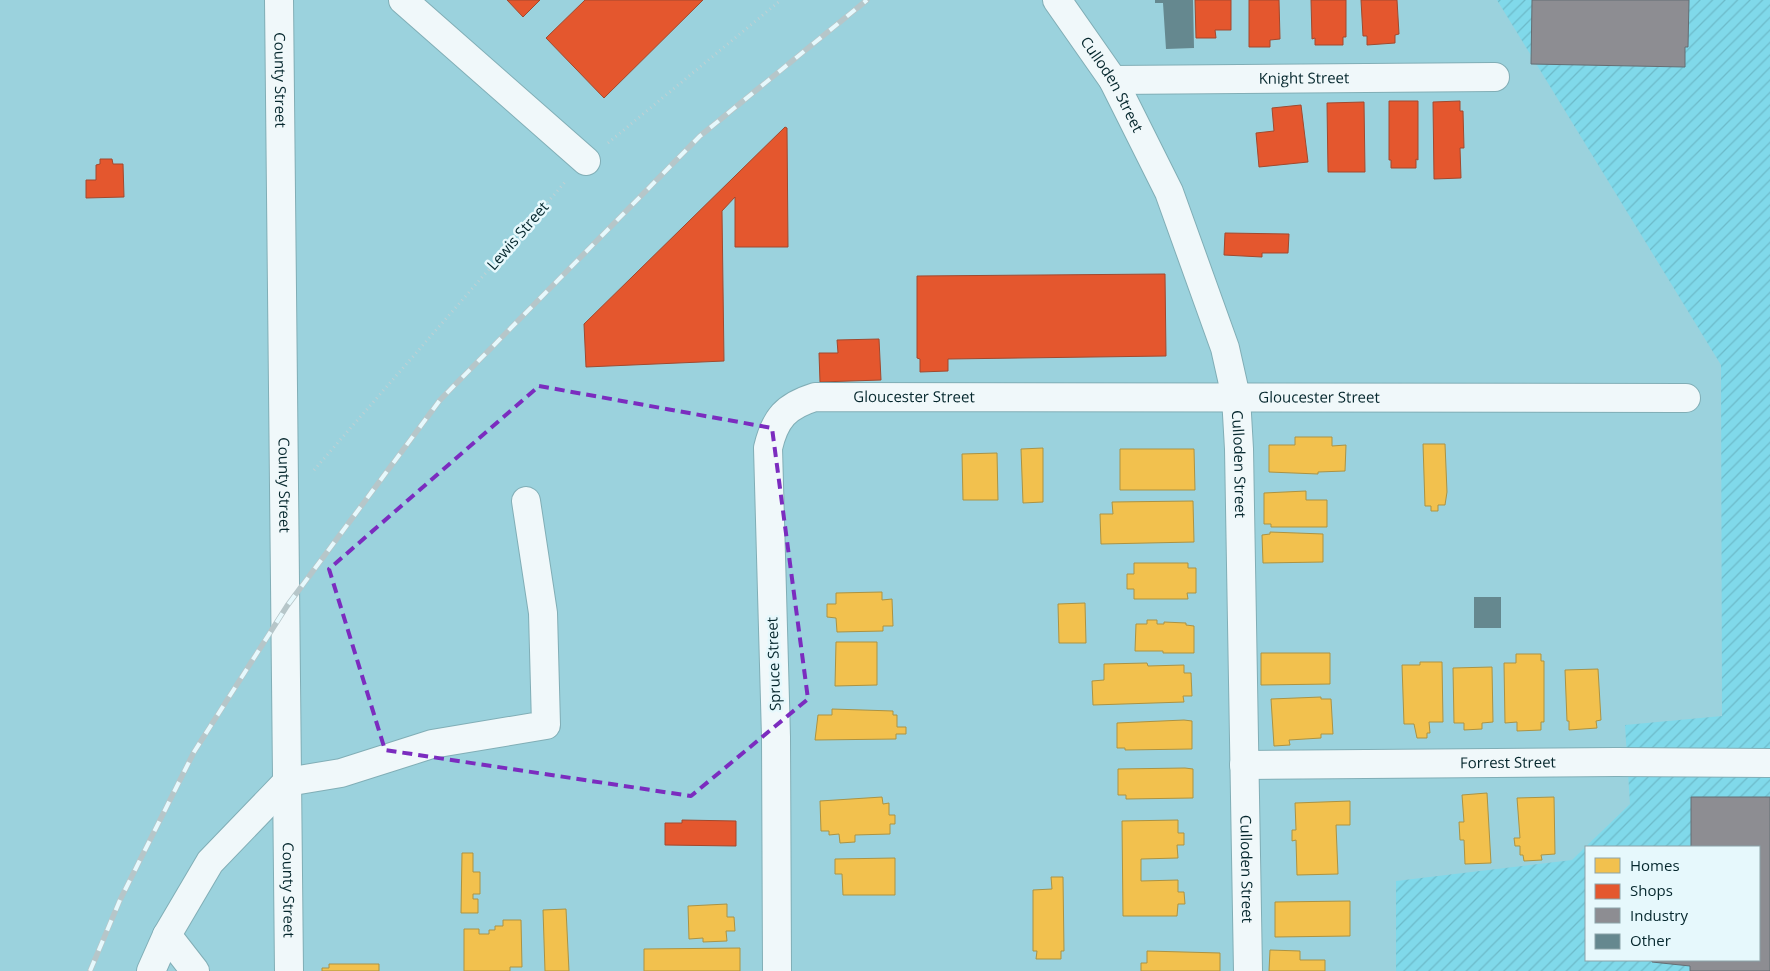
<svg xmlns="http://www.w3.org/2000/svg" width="1770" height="971" viewBox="0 0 1770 971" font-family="'Open Sans',sans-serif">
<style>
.industrial{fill:url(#industrial-furrows);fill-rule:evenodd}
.homes{fill:#f2c14e;stroke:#ab9344}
.shops{fill:#e4572e;stroke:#a1492e}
.industry{fill:#8d8d92;stroke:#646e74}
.building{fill:#65888f}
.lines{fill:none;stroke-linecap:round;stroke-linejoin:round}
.minor-casing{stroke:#81aeb6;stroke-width:30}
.path{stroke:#c0d1d4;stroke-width:3;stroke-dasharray:1 4;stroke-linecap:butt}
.minor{stroke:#f0f8fa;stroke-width:28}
.rail-casing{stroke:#b6c6c9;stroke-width:5.5}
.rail{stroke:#e6f8fc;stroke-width:4;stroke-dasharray:11;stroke-linecap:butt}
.marked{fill:none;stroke:#7b2cbf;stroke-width:4;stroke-dasharray:10 6;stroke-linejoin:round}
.labels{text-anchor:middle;stroke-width:5;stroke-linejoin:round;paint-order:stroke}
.street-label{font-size:15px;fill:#05272d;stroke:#e6f8fc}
</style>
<defs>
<pattern id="industrial-furrows" width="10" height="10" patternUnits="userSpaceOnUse" patternTransform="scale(1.25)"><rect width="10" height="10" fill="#80d9ea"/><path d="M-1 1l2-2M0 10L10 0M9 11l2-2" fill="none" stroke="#6dbac9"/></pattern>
</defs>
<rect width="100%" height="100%" fill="#9bd2dd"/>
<path class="industrial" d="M1497,0h273v971h-374v-90l176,-21 58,-56 -5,-79 97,-9 -1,-351zM1586,847h173v113h-173z"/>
<path class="homes" d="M1295,437h37v9l14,-1 -1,26 -27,1v2l-49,-2v-27h26z
M1423,444h22l2,48 -2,13h-7v6h-7v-5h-6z
M1043,448v54l-20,1 -2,-54z
M1120,449h74l1,41h-75z
M997,453l1,47h-35l-1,-46z
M1306,491v9h21v27h-56v-3h-7v-31z
M1193,501l1,41 -93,2 -1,-30h13l-1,-12z
M1270,532l53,2v28l-60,1 -1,-28 8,-1z
M1134,563h54v5h8v25h-9l1,6h-54v-10h-7v-15h7z
M882,592v8l10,-1 1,27h-10v5l-46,1 -1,-14 -9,-1v-13h9v-11z
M1085,603l1,40h-27l-1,-39z
M1147,620h10v4h7v-2l22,1v2l8,1v27h-31v-2h-28l1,-27h11z
M836,642h41v43l-42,1z
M1261,653h69v31l-69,1z
M1516,654h25v7h3v61h-3v8l-24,1v-9l-12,1 -1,-60h12z
M1420,662h22l1,60h-14l1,11h-3v5h-10l-3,-14h-10l-2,-59h18z
M1147,663l1,3 36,-1v8h7l1,23h-9l1,6 -91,3 -1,-24 12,-1v-16z
M1492,667l1,55 -11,1v6l-18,1v-7h-10l-1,-55z
M1598,669l3,51 -5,1 1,7 -28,2v-9h-2l-2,-51z
M1321,697v2h10l2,35h-12v4l-32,2 1,5 -16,1 -3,-47z
M832,709l61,2v4h4v12h9v7h-10v5l-81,1 3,-25h14z
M1184,720l8,1v28l-67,1v-2h-8v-25z
M1185,768l8,1v29l-67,1v-4h-8v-26z
M1487,793l4,70 -26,1 -1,-24h-4l-1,-18h5l-2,-27z
M882,797l1,7 6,-1v12h6v9h-5v10l-35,1v7l-15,1 -1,-9 -10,1v-4h-8l-1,-30z
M1554,797l1,57 -14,1 1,5 -18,1 -1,-6h-3v-9h-5l-1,-8h6l-3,-40z
M1350,801v24h-14l2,49 -41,1 -1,-35 -4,1v-11h4l-1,-27z
M1178,820v13h6v12h-7l1,13 -37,1v22l37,-1v12h6l1,12h-7l-1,12h-54l-1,-95z
M462,853h11v19h7v22h-7v5h5v14h-17z
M895,858v37h-52l-1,-21h-7v-15z
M1051,877h12l1,74h-3v8h-25l1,-8h-4v-61l19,-1z
M1350,901v35l-75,1v-35z
M727,904v13h7l1,14h-9l1,10 -24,1v-4l-14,1 -1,-33z
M566,909l3,62h-24l-2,-61z
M503,920h18l1,47h-12v4h-46v-42h15v5h10v-4h6v-4h8z
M740,948v23h-96v-22z
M1270,950l30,1v9h25v11h-56z
M1147,951l73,2v18h-79v-8h6z
M329,964h50v7h-57v-3h7z"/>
<path class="shops" d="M507,0h33l-17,17z
M585,0h118l-99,98 -58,-60z
M1195,0h36v30h-16l1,8h-20z
M1249,0h30l1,39 -10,1v7h-21z
M1311,0h35v37h-3v8h-28v-7l-3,1z
M1361,0h36l2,34 -4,1v8l-28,2v-9h-4z
M1389,101h29v59l-2,-1v9h-25v-8h-2z
M1460,101v10h3l1,37h-4l1,30 -27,1 -1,-77z
M1364,102l1,70h-37l-1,-69z
M1301,105l7,57 -49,5 -3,-34 18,-2 -2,-23z
M785,127l2,1 1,119h-53v-50l-13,14 2,150 -138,6 -2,-43z
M100,159h12l1,5h10l1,33 -38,1v-18h10v-15l4,-1z
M1225,233l64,1 -1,19h-26v4l-38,-2z
M1165,274l1,82 -218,3v12l-28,1v-13l-3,-1v-82z
M879,339l2,41 -61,2 -1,-29h19l-1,-13z
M682,820l54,1v25l-71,-1v-22h17z"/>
<path class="industry" d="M1532,0h157l-1,47h-3v20l-154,-3z
M1691,797h79v174h-80v-5l-38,-4v-2h107v-113h-68z"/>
<path class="building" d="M1155,0h38l1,48 -28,1 -3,-46h-8z
M1474,597h27v31h-27z"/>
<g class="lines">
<defs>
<g id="minor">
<path id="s1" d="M279,0l10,971"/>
<path d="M403,0l183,161"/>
<path id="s2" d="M1057,0l56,80 56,112 56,156 11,49 3,52 9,522"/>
<path id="s3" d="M1113,80l382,-3"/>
<path id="s4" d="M1244,765l372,-3 154,1"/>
<path d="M167,935l28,36"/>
<path d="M151,971l16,-36 43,-73 77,-80 54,-9 91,-29 114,-19 -3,-112 -17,-112"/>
<path id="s5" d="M777,971l-1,-234 -8,-289c7,-30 18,-42 47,-51l871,1"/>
</g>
</defs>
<use href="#minor" class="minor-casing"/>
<path class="path" d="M608,143l173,-143
M314,470l252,-289"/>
<use href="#minor" class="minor"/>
<defs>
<path id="rail" d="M90,971l30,-71 74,-148 93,-146 153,-206 260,-264 167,-136"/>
</defs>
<use href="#rail" class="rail-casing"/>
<use href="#rail" class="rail"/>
</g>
<path class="marked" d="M539,386l233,42 36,271 -117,97 -306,-46 -56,-181z"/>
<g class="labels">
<g class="street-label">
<text dy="5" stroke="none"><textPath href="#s3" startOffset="191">Knight Street</textPath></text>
<text dy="5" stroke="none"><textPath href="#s1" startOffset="80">County Street</textPath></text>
<text dy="5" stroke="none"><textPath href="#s2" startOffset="101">Culloden Street</textPath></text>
<text transform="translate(518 236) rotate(-49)" y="5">Lewis Street</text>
<text dy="5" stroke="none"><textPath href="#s5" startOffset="696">Gloucester Street</textPath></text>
<text dy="5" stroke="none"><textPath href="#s5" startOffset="1101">Gloucester Street</textPath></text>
<text dy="5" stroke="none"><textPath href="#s2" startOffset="506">Culloden Street</textPath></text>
<text dy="5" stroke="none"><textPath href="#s1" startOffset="485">County Street</textPath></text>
<text transform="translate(774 664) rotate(-92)" y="5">Spruce Street</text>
<text dy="5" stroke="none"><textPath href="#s4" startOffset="264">Forrest Street</textPath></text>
<text dy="5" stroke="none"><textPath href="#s2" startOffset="911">Culloden Street</textPath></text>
<text dy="5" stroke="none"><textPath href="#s1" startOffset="890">County Street</textPath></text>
</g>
</g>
<rect x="1585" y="846" width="175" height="115" fill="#e6f8fc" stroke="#8ca4a9"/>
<rect x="1595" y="858" width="25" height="15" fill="#f2c14e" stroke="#8ca4a9"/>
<text x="1630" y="871" font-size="15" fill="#05272d">Homes</text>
<rect x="1595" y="884" width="25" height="15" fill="#e4572e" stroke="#8ca4a9"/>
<text x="1630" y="896" font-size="15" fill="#05272d">Shops</text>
<rect x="1595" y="908" width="25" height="15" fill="#8d8d92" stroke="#8ca4a9"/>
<text x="1630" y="921" font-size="15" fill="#05272d">Industry</text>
<rect x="1595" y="934" width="25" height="15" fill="#65888f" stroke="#8ca4a9"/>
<text x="1630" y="946" font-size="15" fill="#05272d">Other</text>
</svg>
